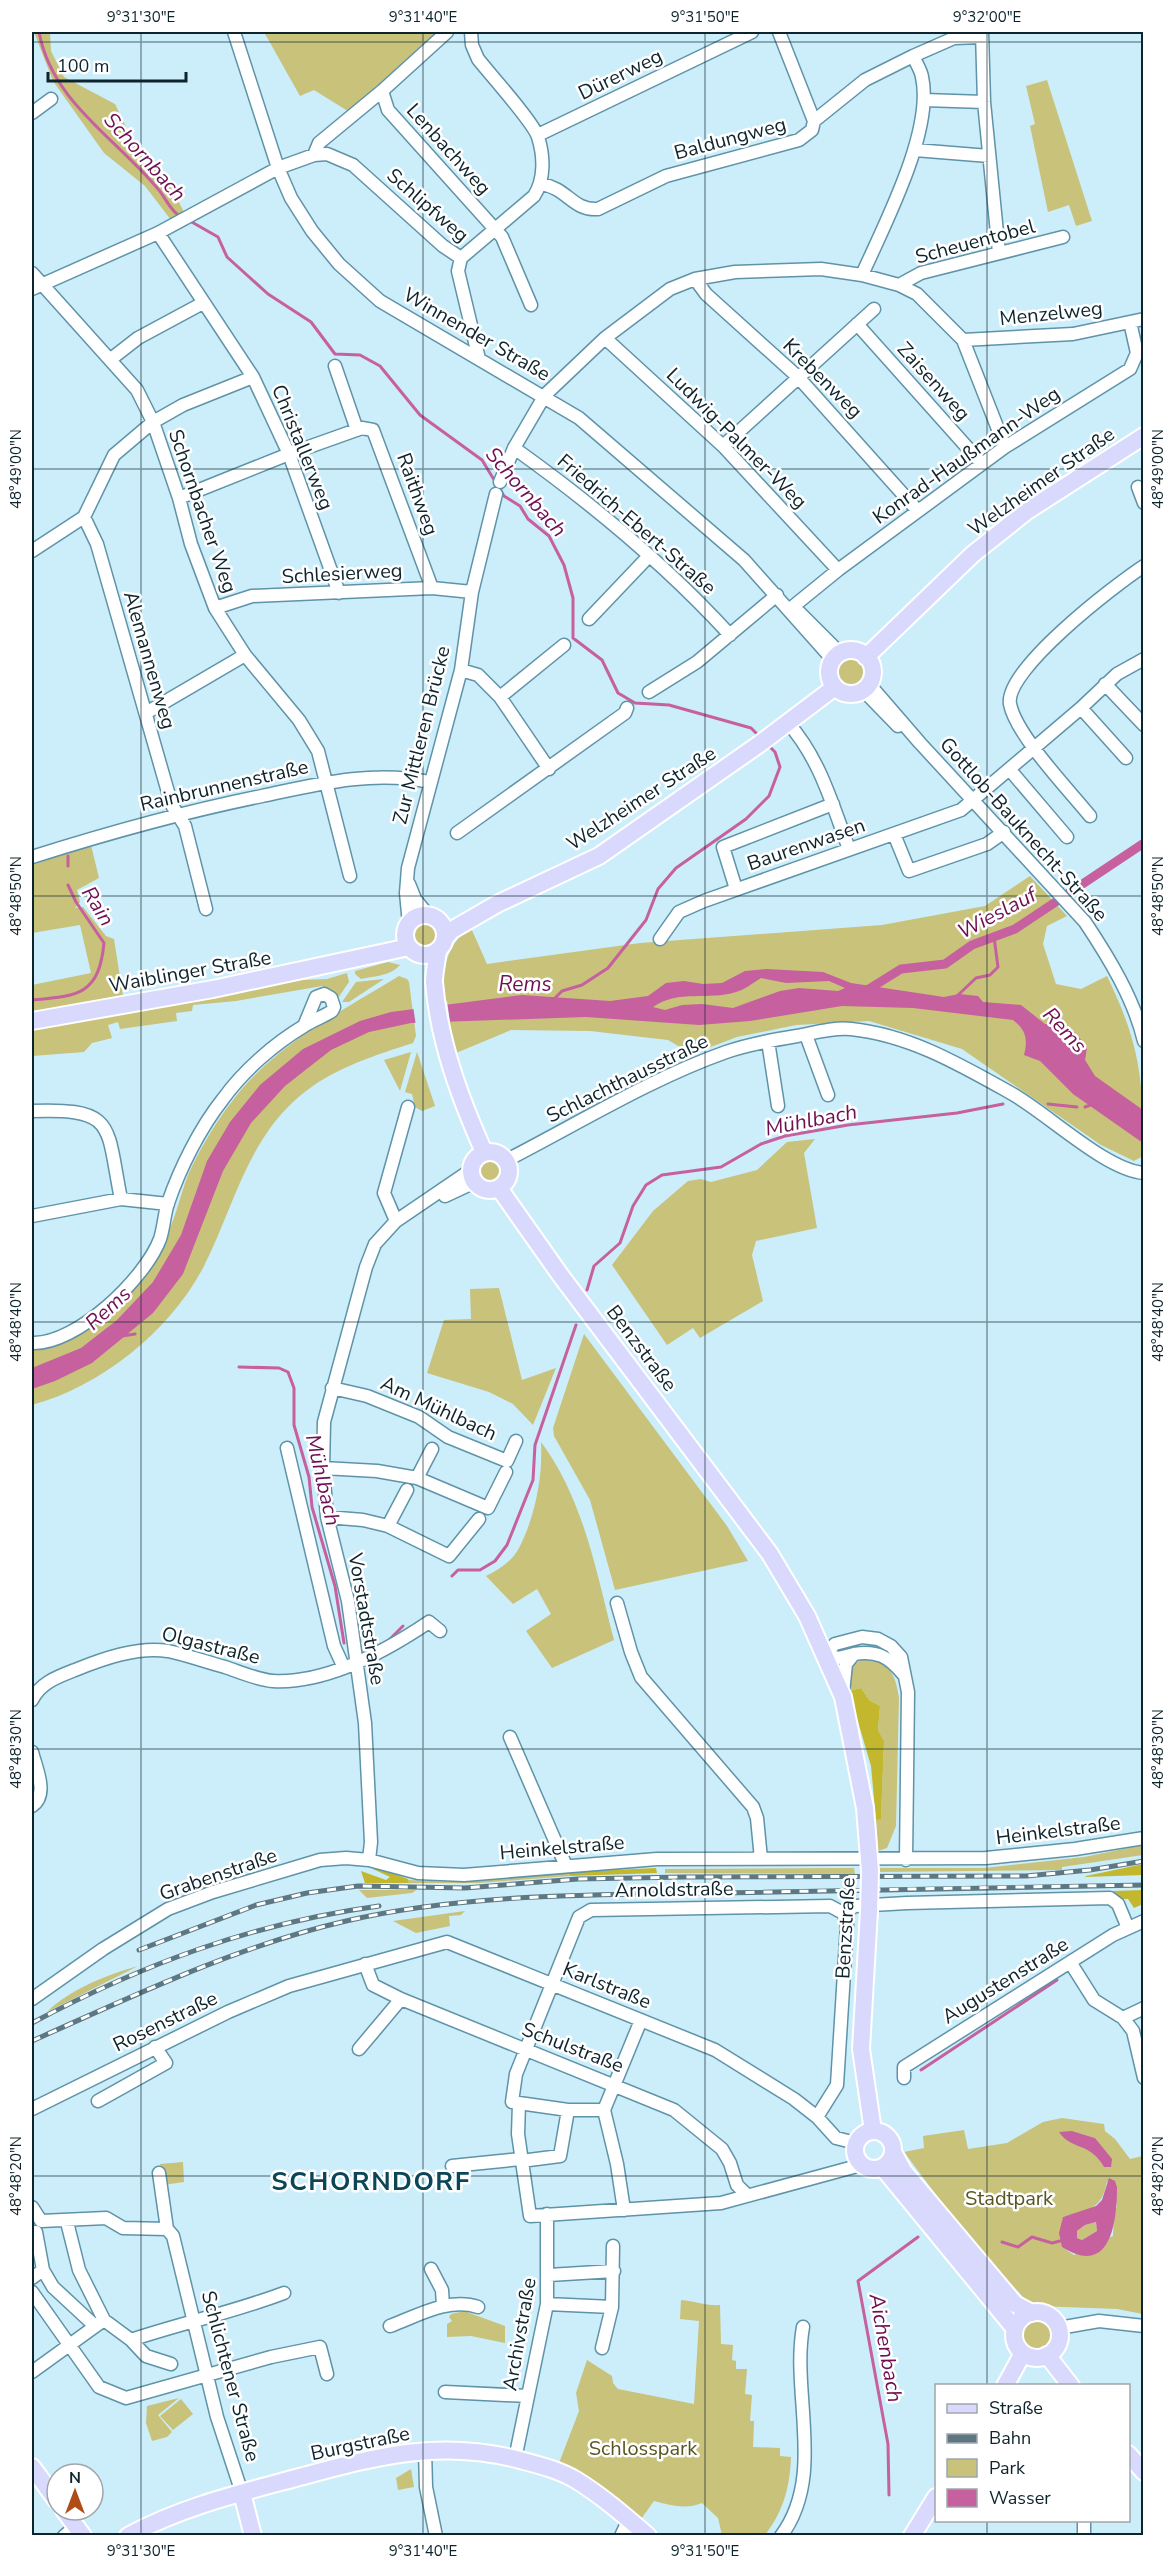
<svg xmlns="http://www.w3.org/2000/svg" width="1175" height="2567" viewBox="0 0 1175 2567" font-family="'Nunito Sans',sans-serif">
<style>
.green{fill:#c8c27a;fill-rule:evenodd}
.forest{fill:#c2b72d}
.water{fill:#c6609e;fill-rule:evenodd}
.pier{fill:#ccedfa}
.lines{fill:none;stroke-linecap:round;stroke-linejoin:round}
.stream{stroke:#c6609e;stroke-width:3}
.canal{stroke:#c6609e;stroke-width:9}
.minor-casing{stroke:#5f93a8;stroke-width:15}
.major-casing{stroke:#fff;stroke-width:20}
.minor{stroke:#fff;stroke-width:12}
.major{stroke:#d9d9fe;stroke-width:16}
.rail-casing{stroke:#5d7882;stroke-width:5}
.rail{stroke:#fff;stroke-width:3;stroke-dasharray:9;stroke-linecap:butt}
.major-bridge-casing{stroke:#fff;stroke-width:20;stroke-linecap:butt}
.major-bridge{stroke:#d9d9fe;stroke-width:16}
.ticks{fill:none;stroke:#0e242c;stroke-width:1.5;stroke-opacity:0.45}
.labels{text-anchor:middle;stroke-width:5;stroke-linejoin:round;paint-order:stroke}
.street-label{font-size:20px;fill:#0e242c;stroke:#fff}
.park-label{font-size:20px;fill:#585420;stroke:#fff}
.water-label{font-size:21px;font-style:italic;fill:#701052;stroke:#fff}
.district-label{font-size:26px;font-weight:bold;letter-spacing:1.5px;fill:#0b4658;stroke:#fff}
.neatline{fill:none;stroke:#0e242c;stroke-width:2}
.ticks-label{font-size:15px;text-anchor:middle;fill:#0e242c}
</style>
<rect width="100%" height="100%" fill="#ccedfa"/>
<path class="green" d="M34,32h16l1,19 13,26 51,27 20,42 30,29 19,37 -13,8 -26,-34 -41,-33 -51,-72z
M264,32h176l-89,81 -37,-23 -14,6z
M1047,80l45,141 -16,5 -7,-21 -21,7 -18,-86 5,-2 -9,-38z
M836 672a15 15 0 1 1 30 0a15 15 0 1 1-30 0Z
M91,845l8,33 -22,12 3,12 -5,6 8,-1 23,29 8,3 9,57 -91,16v-27l59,-12 -11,-48 -48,8v-68z
M1030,876l37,40 -20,10 -4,18 13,40 25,5 26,-13c33,68 37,105 36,180l-9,5 -33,-16 -139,-96 -93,-28 -73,4 -59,12 -45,17 -24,-14 -78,-9 -79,-1 -55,23c-11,-39 -27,-99 15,-125l16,36 153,-21 242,-18 103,-19z
M411 935a15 15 0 1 1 30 0a15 15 0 1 1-30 0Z
M388,962l12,3c-10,11 -25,11 -39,14l-6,-5v-3z
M347,973l2,9 -11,16 -16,-12 -86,15 -43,4 -1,6 -16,2 1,8 -57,8 -2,-7 -10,3 4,13 -20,5 -8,9 -52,4v-27l270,-49 25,-1z
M399,976l8,3 2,3 7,54 -3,7c-37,12 -76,24 -107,48 -58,44 -71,114 -102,175 -33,64 -102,120 -172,139v-57c60,-8 99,-55 130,-104 13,-21 17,-46 26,-69 13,-29 32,-60 53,-85 43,-50 103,-80 158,-114z
M384,979l-35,23h-7l14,-20z
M411,1052l-11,39 -16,-31z
M417,1052l18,54 -13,5 -7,-4 -3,-13 -7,-2z
M815,1139l-11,14 13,75 -61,13 -4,14 11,46 -63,37 -7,-10 -26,17 -55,-80 41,-54 35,-30 13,-2 10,3 46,-12 30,-28z
M479 1170a12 12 0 1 1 24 0a12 12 0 1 1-24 0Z
M499,1288l23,92 34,-12 -23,57 -20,-21 -24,-12 -62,-19 17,-53 27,-1 -1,-30z
M584,1334l143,192 21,35 -133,29 -25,-90 -36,-64 -1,-8z
M541,1442c43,58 55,129 73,198l-62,28 -26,-37 25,-17 -14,-25 -24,15 -27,-28c12,-6 24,-13 32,-26 17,-32 25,-73 23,-108z
M863,1658c25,0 33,17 36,40l-3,128 -9,22 -9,3 -2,-31 5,-2 3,-77 -6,-11 2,-24 -11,-6 -8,-12 -12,3 1,-23z
M1143,1845v10l-81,12v3l-187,2v-4h109l100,-11z
M854,1868l1,6 -190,-1v-4z
M570,1872v4l-91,7h-70l-1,-3 47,2z
M359,1890h57l-4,3 -45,5z
M465,1911l-4,4 -12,1 1,10 -34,7 -23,-12z
M138,1966l-91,46c23,-23 60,-37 91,-46z
M1062,2118l42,6 1,7 10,8 15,20 13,-3v158l-26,-5 -80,-3 -14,-9 -59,-65 -60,-80 20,-4 -1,-12 41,-6 4,19 39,-6 36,-21zM1072,2131l23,7 9,29 -6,-9zM1107,2181l10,25 -3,8 -1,22 -39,19 -12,-8 1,-30c25,-7 39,-7 44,-36z
M183,2162l1,20 -21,3 -3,-21z
M1096,2222l1,9 -15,9 -5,-2v-7l8,-6z
M681,2300c14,1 25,6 39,5l1,39 12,1 -1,15 4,1v8h11l-2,25 7,1 -2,26h4l-1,26 27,1v8l11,1c-1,30 -8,56 -27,79l-42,-1 -4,-17 -16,-15c-16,7 -32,2 -48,-2l-13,18c-27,-23 -48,-45 -82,-56l20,-52 -3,-18 11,-33 25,16 1,7 5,6 76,15 5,-83 -19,-2z
M464,2311l41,15v17l-34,-7 -24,1v-13l5,-3 -3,-4 2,-3z
M1021 2334a15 15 0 1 1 30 0a15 15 0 1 1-30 0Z
M179,2398l-21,17 14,17 -5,5 -15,4 -6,-18 1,-17z
M181,2399l12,15 -20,16 -13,-14z
M411,2469l3,18 -16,3 -2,-12z"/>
<path class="forest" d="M861,1688l8,12 11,6 -2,24 6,11 -3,78 -5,1 -5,-54 -22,-75z
M1143,1864v11l-58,2 1,-1z
M377,1867l31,12 1,4h-44l-4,-12 25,9 4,-3 -17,-8z
M656,1868l1,5 -87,3v-4z
M1143,1890v14l-9,4 -6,-9h-7l-6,-5 -31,-2z"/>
<path class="water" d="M766,969l57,3 28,11 93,14 15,-3 19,2 5,6 38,3 24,19c23,-3 28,6 42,23l-2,13 10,16 48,34v33l-70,-49 -33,-33 -16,-6c4,-16 2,-25 -11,-35l-100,-12 -71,-2 -92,15 -51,4 -113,-8 -175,6 -42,9 -38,18 -46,36 -34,37 -28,48 -40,103 -30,39 -61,50 -37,18 -23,8v-21l49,-20 36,-28 36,-38 28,-47 26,-74 23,-39 30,-37 43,-36 57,-28 31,-9 131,-17 88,6 38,-5 18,-13 18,-2 19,3 19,-1 23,-12zM761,978l25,5 43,-2 16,7 -7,3 -39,-3 -19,3 -47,17 -31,-4 -20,1 -17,5 -12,-3c26,-18 55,-6 83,-15 8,-2 17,-9 25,-14z
M1072,2131l23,7 17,21 -1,8h-7c-15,-26 -32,-16 -45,-35z
M1109,2178l6,3 2,6c0,34 -6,91 -55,60l-3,-14 4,-16 33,-11 6,-6zM1096,2222l1,9 -15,9 -5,-2v-7l8,-6z"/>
<path class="pier" d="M447,1001l3,21 -34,4 -3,-20z"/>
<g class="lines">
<path class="stream" d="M39,32c13,70 76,105 119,157 8,9 12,22 23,28
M190,221l28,16 9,20 41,37 43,28 24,32 25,1 20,11 40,49 62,45 22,36 16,10 8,13 21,17 15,29 9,33v40l29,22 16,33 17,10 34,2 82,23 9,9
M68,856v10
M957,996l19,-18 14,-3 8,-8 -4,-30
M554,999l8,-8 20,-6 26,-17 38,-48 12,-31 18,-21 70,-49 23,-23 11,-29 -5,-15 -8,-8
M32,1000c46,-4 67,-5 72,-57l-28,-41 -8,-17
M1048,1104l29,3
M1085,1107l8,-3
M587,1290l7,-24 26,-23 13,-37 13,-21 16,-10 59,-8 40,-23 24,-8 63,-11 109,-12 46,-9
M122,1336l13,-2
M239,1367l40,1 9,4 6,16v37l15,52 3,30 23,79 9,57
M452,1576l6,-6h22l15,-9 12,-16 26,-65 2,-35 41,-120
M387,1642l16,-16
M921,2070l136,-90
M1002,2242l16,5 14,-10 20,6 8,-2
M889,2495l-1,-51 -30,-163 60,-44"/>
<path class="canal" d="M864,992l37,-23 44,-5 27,-19 43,-16 129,-86"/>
<defs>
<path id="minor" d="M234,32l44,136 13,30 21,33 27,33 41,37 199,117 165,142 89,100
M779,32l35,89
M982,32l2,70 15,151
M382,91l6,19 114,127 29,68
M924,100l60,2
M32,113l19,-14
M538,135l214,-103
M915,150l74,6
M314,155l5,-12 63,-52 65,-59
M542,184c26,5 31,27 56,25l68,-33 133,-36 13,-10 2,-9 51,-41 48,-24 41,-18 28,-1
M158,233l95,144 36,77 50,139
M461,258l73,-62c11,-17 10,-40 4,-59 -4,-14 -49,-64 -60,-78l-6,-14 -1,-13
M461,258l-3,13 21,88
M32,273l105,117 16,32 26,76 12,46 24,64 30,47 54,65 19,31 32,125
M862,275c22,-50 72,-144 60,-198 -1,-7 -6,-14 -9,-21
M695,279l11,15 92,83 120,134
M899,285l22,-12 142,-36
M32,289l126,-56 120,-65 36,-13 13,-1 26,11 90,81 18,12
M857,324l125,140
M605,338l118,108 115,124
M963,340l110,-6 71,-15
M111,359l27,-21 65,-35
M335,366l22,64
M723,446l151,-137
M514,448c77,55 152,117 216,187
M500,482l14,-34 31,-53 60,-57 65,-49 25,-10 40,-7 86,-3 41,6 37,10 18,9 46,46 42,107
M1138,487l6,16
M179,498l110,-44 73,-26 11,2 59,158
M84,517l13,27 71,248 5,15 12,19 21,83
M32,551l52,-34 30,-62 39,-33 30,-17 70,-28
M215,608l37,-12 180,-8 40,4
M790,609l48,-39 167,-123 125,-78 7,-16 -7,-31
M799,612l41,41
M589,619l59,-62
M461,670l17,5 22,22 49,72
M869,684l51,59 165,179c24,36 49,77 59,119
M1105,684l39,41
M863,690l35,36
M649,692l48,-30 80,-67
M500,697l64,-52
M1081,708l45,50
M145,711l6,-1 94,-55
M788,723c32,36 44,81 61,126
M1010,770l57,67
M1090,816c-21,-26 -74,-81 -80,-112 -6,-34 105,-119 134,-138
M457,833l168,-120 2,-5
M894,834l15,37 78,-27 17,-12
M32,857c76,-24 151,-45 230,-61 56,-12 111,-26 168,-14
M409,884l6,15 14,17
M736,889l-13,-42 110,-43
M409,924l-3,-31 2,-25 53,-198 11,-78 24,-98
M660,939l19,-27 25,-11 257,-91 120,-102 36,-34 27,-15
M806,1035l22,60
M768,1041l10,65
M32,1111c85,-3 74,14 89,88
M507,1160c72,-37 143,-81 219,-108 23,-8 47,-12 71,-16 16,-3 37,-9 54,-7 58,6 108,35 158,63 37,20 96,78 135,81
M445,1196l30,-14
M32,1216l89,-17 47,5
M396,1221l-12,-28 24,-86
M32,1343c44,2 113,-64 128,-104 4,-12 4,-24 8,-36 12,-35 32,-75 55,-104 20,-28 51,-55 81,-73 9,-6 19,-9 28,-15l2,-4 -3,-9 -7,-4 -8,3 -12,29
M332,1388l35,8 52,21 29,20 59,24 9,-20
M287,1448l47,198 10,22
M323,1468l54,3 40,7 71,30 18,-36
M417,1478l15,-29
M327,1517l36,3 25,6 61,30 30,-37
M388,1526l19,-36
M617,1603l14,49 10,25 112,130 4,11 4,41
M854,1654l-16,4 -13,-4 10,-10 27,-7 16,2 13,7 10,11 7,35 -2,168
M843,1693l3,-29 8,-10c23,-4 35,3 49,20
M32,1700c8,-17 25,-23 43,-30 27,-11 63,-24 93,-19 19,4 38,11 57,16 15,5 33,13 48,14 54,3 113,-30 156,-59l11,9
M510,1737l56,129
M32,1752c4,16 17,43 0,54
M369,1860l2,-18 -6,-119 -17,-122 -21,-84 -4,-49 1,-46 42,-155 9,-23 21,-23 75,-51
M843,1913l12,-7 52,-3 203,-5 8,6 10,24
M1070,1962l24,38 29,18 10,13 11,47
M365,1964l8,21 28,14 273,111 48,39 8,14 7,22 10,10
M32,1999l71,-50 65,-40 45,-17 107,-32 26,-2 23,2 49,13 46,2 193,-16 329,-1 89,-9 69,-11
M1123,2018l21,-10
M359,2049l42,-50
M904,2078v-11l209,-132 31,-14
M98,2101l68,-38 -11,-16
M519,2104l-1,30 12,82 191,-13 140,-38
M32,2109l196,-97 61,-26 158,-44 268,108 79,49 23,18 19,21 20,5
M604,2110h-36l-56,-8 4,-28 63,-157 12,-7 239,-4 13,7 4,12 -10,160 -20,32
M521,2161l39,-5 8,-46
M452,2166l69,-7
M159,2173l8,56
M32,2207l9,14 65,-3 17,10 44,1
M624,2210l-7,-46 -13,-54 37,-90
M67,2222l12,48 25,50
M167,2229l6,7 44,181 25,76
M36,2232l7,38 10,17 42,39
M431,2269l11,21 1,16
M549,2275l65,-4
M32,2278l11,-8
M32,2292l67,95 27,11 145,-41 49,-10 7,27
M547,2304l65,3 1,-61
M390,2326c27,-10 59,-29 88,-19
M1059,2328l40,-7 45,5
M131,2340l15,16 25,8
M602,2348l10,-41
M32,2372l72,-52 27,20c51,-17 103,-28 153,-47
M445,2392l83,4
M425,2450l1,37 10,49
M515,2459l32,-155v-90
M1084,2520v16
M64,2536l12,-10
M621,2536l8,-17
M781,2536c45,-60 10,-142 22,-209"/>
<path id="major" d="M829 672a22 22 0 1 1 44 0a22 22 0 1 1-44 0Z
M866,657l107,-103 54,-43 117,-75
M405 935a20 20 0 1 1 40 0a20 20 0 1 1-40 0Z
M445,938l7,-8 45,-26 102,-48 159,-111 77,-58
M438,950c-1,10 -4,22 -4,32 5,60 26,116 50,170
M32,1021l181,-32 196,-42
M471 1171a19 19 0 1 1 38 0a19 19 0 1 1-38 0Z
M499,1188l62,88 209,278 37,62 36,81 22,111
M869,1911l-8,138 12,82
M855 2150a19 19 0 1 1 38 0a19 19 0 1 1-38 0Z
M893,2152l11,20 111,132 17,9
M883,2168l132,161
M1014 2335a23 23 0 1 1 46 0a23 23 0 1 1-46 0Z
M1047,2355l24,31
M1005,2386l18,-33
M1128,2454l16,18
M32,2467l25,34
M242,2493l11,43
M64,2510l19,26
M128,2536c51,-28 108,-42 164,-57 80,-21 144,-41 228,-19 19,5 39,10 56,20 26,16 49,36 72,56
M912,2536l24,-39"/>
</defs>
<use href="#minor" class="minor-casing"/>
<use href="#major" class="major-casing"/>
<use href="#minor" class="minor"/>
<use href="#major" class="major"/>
<defs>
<path id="rail" d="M139,1950l117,-45 51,-12 51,-7 107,2 113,-9 106,-2 342,-1 64,-6 54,-9
M32,2023c111,-59 221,-100 347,-117
M32,2041c101,-45 205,-95 314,-120 122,-28 250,-26 375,-28 141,-3 282,-6 423,-8"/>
</defs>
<use href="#rail" class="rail-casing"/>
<use href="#rail" class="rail"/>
<defs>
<path id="major-bridge" d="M865,1808l5,63 -1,40"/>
</defs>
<use href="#major-bridge" class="major-bridge-casing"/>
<use href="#major-bridge" class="major-bridge"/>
</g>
<path class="ticks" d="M141,32v2504M423,32v2504M705,32v2504M987,32v2354M32,42h1112M32,469h1112M32,896h1112M32,1322h1112M32,1749h1112M32,2176h1112M987,2520v16"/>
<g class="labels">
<g class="street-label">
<text transform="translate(620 74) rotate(-26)" y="7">Dürerweg</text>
<text transform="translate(730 138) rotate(-15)" y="7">Baldungweg</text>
<text transform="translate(449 149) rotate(48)" y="7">Lenbachweg</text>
<text transform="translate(428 205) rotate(41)" y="7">Schlipfweg</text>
<text transform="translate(975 241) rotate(-15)" y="7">Scheuentobel</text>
<text transform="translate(1051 313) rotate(-6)" y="7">Menzelweg</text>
<text transform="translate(477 334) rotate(30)" y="7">Winnender Straße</text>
<text transform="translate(823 378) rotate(45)" y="7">Krebenweg</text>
<text transform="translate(934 381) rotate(48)" y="7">Zaisenweg</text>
<text transform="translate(737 438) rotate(45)" y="7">Ludwig-Palmer-Weg</text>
<text transform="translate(303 447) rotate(68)" y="7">Christallerweg</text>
<text transform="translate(966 455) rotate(-35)" y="7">Konrad-Haußmann-Weg</text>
<text transform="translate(1041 481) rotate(-35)" y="7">Welzheimer Straße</text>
<text transform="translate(418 494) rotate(70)" y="7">Raithweg</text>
<text transform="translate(203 511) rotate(71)" y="7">Schornbacher Weg</text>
<text transform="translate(637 524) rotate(41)" y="7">Friedrich-Ebert-Straße</text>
<text transform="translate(342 573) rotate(-3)" y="7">Schlesierweg</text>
<text transform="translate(150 660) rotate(74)" y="7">Alemannenweg</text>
<text transform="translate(421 735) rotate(-76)" y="7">Zur Mittleren Brücke</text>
<text transform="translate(224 785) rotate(-13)" y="7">Rainbrunnenstraße</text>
<text transform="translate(641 798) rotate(-33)" y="7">Welzheimer Straße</text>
<text transform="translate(1024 829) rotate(48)" y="7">Gottlob-Bauknecht-Straße</text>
<text transform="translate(806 844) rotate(-19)" y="7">Baurenwasen</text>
<text transform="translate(190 971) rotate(-10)" y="7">Waiblinger Straße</text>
<text transform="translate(627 1078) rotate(-26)" y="7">Schlachthausstraße</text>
<text transform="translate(642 1348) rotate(53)" y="7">Benzstraße</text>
<text transform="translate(439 1408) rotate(25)" y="7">Am Mühlbach</text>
<text transform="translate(367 1619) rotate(80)" y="7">Vorstadtstraße</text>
<text transform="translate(211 1645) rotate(14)" y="7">Olgastraße</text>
<text transform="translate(1058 1830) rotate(-7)" y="7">Heinkelstraße</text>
<text transform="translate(562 1847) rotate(-5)" y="7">Heinkelstraße</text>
<text transform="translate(218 1874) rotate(-19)" y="7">Grabenstraße</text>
<text transform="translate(674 1889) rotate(-1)" y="7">Arnoldstraße</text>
<text transform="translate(845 1928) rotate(-87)" y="7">Benzstraße</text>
<text transform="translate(1005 1980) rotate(-32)" y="7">Augustenstraße</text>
<text transform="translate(607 1985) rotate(22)" y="7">Karlstraße</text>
<text transform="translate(165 2021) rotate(-26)" y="7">Rosenstraße</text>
<text transform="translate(573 2047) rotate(21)" y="7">Schulstraße</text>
<text transform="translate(519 2334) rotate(-80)" y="7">Archivstraße</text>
<text transform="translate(231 2376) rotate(75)" y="7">Schlichtener Straße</text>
<text transform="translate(360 2443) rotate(-12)" y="7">Burgstraße</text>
</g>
<g class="park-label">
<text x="1009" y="2205">Stadtpark</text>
<text x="643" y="2455">Schlosspark</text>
</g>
<g class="water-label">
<text transform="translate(145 157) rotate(48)" y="7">Schornbach</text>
<text transform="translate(526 492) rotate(49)" y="7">Schornbach</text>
<text transform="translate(98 906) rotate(58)" y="7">Rain</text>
<text transform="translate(997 913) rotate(-28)" y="7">Wieslauf</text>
<text x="525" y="991">Rems</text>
<text transform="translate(1065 1030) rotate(47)" y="7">Rems</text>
<text transform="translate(811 1120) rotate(-11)" y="7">Mühlbach</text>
<text transform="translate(108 1308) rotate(-43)" y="7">Rems</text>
<text transform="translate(323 1480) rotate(77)" y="7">Mühlbach</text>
<text transform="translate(886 2348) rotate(80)" y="7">Aichenbach</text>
</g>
<g class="district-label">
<text x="371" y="2190">SCHORNDORF</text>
</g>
</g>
<rect width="1175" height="2567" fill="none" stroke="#ffffff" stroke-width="66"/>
<rect x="935" y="2384" width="195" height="138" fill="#ffffff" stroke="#9fa7ab" stroke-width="1.5"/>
<rect x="947" y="2404" width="30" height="9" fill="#d9d9fe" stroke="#9fa7ab" stroke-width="1.5"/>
<text x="989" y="2414" font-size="18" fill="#0e242c">Straße</text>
<rect x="947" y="2434" width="30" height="9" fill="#5d7882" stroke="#9fa7ab" stroke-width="1.5"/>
<text x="989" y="2444" font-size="18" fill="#0e242c">Bahn</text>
<rect x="947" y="2459" width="30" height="18" fill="#c8c27a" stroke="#9fa7ab" stroke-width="1.5"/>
<text x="989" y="2474" font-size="18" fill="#0e242c">Park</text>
<rect x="947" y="2489" width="30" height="18" fill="#c6609e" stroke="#9fa7ab" stroke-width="1.5"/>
<text x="989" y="2504" font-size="18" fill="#0e242c">Wasser</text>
<g transform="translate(75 2492)"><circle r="28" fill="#ffffff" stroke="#9fa7ab" stroke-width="1.5"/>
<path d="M0-4.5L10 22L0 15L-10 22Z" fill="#b04d16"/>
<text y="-9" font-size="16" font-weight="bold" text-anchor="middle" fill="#0e242c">N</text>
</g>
<path d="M48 72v9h138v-9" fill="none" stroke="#0e242c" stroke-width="3"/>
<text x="57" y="72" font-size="18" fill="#0e242c" stroke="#ffffff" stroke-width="4.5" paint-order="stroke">100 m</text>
<rect x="33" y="33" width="1109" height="2501" class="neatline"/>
<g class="ticks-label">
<text x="141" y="22">9°31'30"E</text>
<text x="423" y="22">9°31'40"E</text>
<text x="705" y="22">9°31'50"E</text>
<text x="987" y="22">9°32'00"E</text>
<text transform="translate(16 469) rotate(-90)" y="5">48°49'00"N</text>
<text transform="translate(1158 469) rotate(-90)" y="5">48°49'00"N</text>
<text transform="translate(16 896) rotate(-90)" y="5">48°48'50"N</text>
<text transform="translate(1158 896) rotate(-90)" y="5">48°48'50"N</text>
<text transform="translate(16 1322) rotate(-90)" y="5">48°48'40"N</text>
<text transform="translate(1158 1322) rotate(-90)" y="5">48°48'40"N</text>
<text transform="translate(16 1749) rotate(-90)" y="5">48°48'30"N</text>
<text transform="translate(1158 1749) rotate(-90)" y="5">48°48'30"N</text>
<text transform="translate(16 2176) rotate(-90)" y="5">48°48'20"N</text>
<text transform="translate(1158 2176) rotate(-90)" y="5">48°48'20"N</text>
<text x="141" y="2556">9°31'30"E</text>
<text x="423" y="2556">9°31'40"E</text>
<text x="705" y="2556">9°31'50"E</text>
</g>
</svg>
